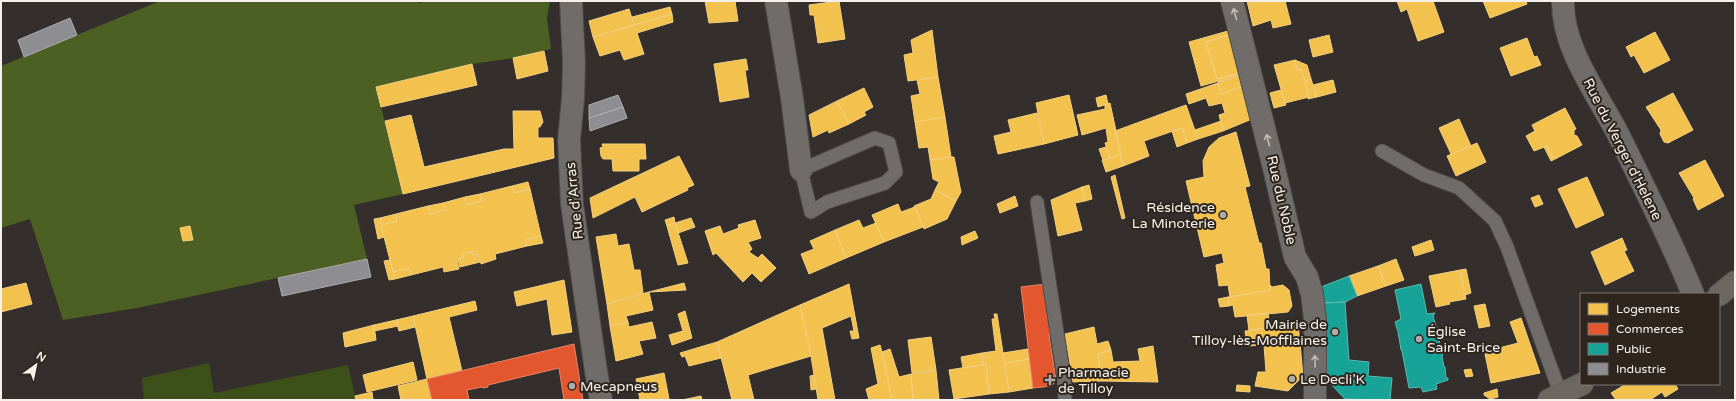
<svg xmlns="http://www.w3.org/2000/svg" width="1736" height="401" viewBox="0 0 1736 401" font-family="'Varela Round',sans-serif">
<style>
.green{fill:#3e501a}
.forest{fill:#4c6023}
.homes{fill:#f2c14e;stroke:#f3cf7d}
.shops{fill:#e4572e;stroke:#e98567}
.public{fill:#17a398;stroke:#5abab1}
.industry{fill:#8d8d92;stroke:#acabad}
.lines{fill:none;stroke-linecap:round;stroke-linejoin:round}
.lane-casing{stroke:#4f4b48;stroke-width:15}
.street-casing{stroke:#4f4b48;stroke-width:24}
.secondary-casing{stroke:#4f4b48;stroke-width:24}
.lane{stroke:#706c69;stroke-width:13}
.street{stroke:#706c69;stroke-width:22}
.secondary{stroke:#6c6661;stroke-width:22}
.oneway{stroke:#c0bbb7}
.poi-dot{fill:#b1aca8;stroke:#2d251e;stroke-width:1.5}
.labels{text-anchor:middle;stroke-width:4;stroke-linejoin:round;paint-order:stroke}
.street-label{font-size:14px;fill:#f5f0eb;stroke:#2d251e}
.poi-label{font-size:14px;fill:#f5f0eb;stroke:#2d251e;text-anchor:start}
</style>
<rect width="100%" height="100%" fill="#342f2c"/>
<path class="green" d="M209,363l5,30 134,-28 8,35h-212l-2,-22z"/>
<path class="forest" d="M160,1h258l1,2 10,-2h121l-3,17 4,31 -38,9 -41,6 -96,23 27,107 -49,11 13,54 -230,49 -74,12 -33,-101 -29,9v-162z"/>
<path class="homes" d="M705,1h30l3,20 -29,2z
M839,1l6,38 -27,4 -4,-28h-4l-1,-10z
M1247,1h38l6,23 -18,4 -2,-8 -18,6z
M1397,1h36l11,31 -26,9 -11,-32 -6,3z
M1483,1h43l1,3 -37,14z
M670,7l2,7 -38,11 -2,-8z
M629,9l5,16 -41,12 -4,-16z
M672,14l1,8 -36,11 7,21 -20,6 -4,-10 -20,6 -7,-19z
M932,30l6,47 -30,4 -4,-26 9,-2 -2,-13z
M1228,31l1,4 -23,7 11,37 22,-6 1,2 -39,11 -12,-44z
M1655,32l15,28 -26,13 -10,-18 -3,2 -5,-10z
M1229,35l10,38 -22,6 -11,-37z
M1329,35l4,17 -20,5 -4,-17z
M1527,38l7,19 3,-1 4,9 -30,11 -11,-28z
M544,51l4,20 -31,8 -4,-21z
M746,59l2,11h-3l4,27 -29,5 -6,-38z
M1295,60l12,5 4,14 -6,2 -4,-12 -4,1z
M1295,60l2,10 4,-1 8,28 -24,6 -11,-38z
M472,64l5,21 -96,22 -5,-20z
M1240,75l3,11 -22,8 -3,-12z
M938,77l7,40 -30,5 -4,-26 9,-2 -3,-14z
M1311,79l6,18 -9,2v-2h1l-4,-16z
M1333,80l3,12 -19,5 -4,-12z
M1218,83l3,11 22,-8 9,33 -29,12 -4,-16 6,-2 -3,-10 -13,3 -3,-8 -17,6 -3,-10z
M864,88l9,19 -9,5 2,3 -17,9 -12,-23z
M1281,90l5,15 -12,3 -4,-15z
M1673,93l20,37 -25,13 -4,-1 -4,-8 1,-4 -15,-23z
M1069,95l9,40 -34,9 -8,-41z
M1106,95l2,9 -10,3 -2,-9z
M837,101l12,23 -20,9 -1,-3 -15,7 -4,-22z
M1110,103l11,51 -11,4 -5,-15 3,-1 -2,-14 -24,7 -5,-20 28,-6v-4z
M1186,105l12,34 -11,4 -5,-15 -38,13 5,15 -26,10 -8,-35z
M1565,108l11,21 -2,1v5l3,1 5,9 -25,13 -5,-1 -5,-11 -13,5 -8,-15 9,-5 -3,-6z
M513,111h27l3,11 -3,5h-2v11h15l1,20 -151,36 -18,-73 26,-6 13,52 80,-18h10z
M1037,113l7,31 -46,10 -4,-18 17,-4 -3,-12z
M945,117l6,40 -21,3 -2,-13 -9,1 -4,-26z
M1459,119l12,27 -20,8 -12,-26z
M1221,121l2,10 -25,8 -3,-9z
M1182,128l5,15 -10,4 -5,-16z
M1236,132l14,54 -5,1 14,56h2l5,26h3l1,21 -40,7 -2,-12 -9,1 -3,-21 8,-2 -2,-10 -18,4 -18,-76 18,-4 -1,-16 6,-14 10,-9z
M1477,143l9,19 -30,14 -9,-20z
M602,144h43l1,15h-7v12h-26l-1,-12h-9l-2,-3 -1,-8 3,-1z
M1547,146l5,11 5,1 -6,3 -7,-14z
M1106,147l4,11 -7,2 -4,-11z
M1121,154l2,12 -17,6 -4,-12z
M679,156l15,29 -7,3 1,2 -46,22 -7,-15 -42,21 -3,-20z
M951,157h3l7,35 -5,9 -21,-11 4,-8 -6,-3 -3,-19z
M1705,160l19,36 -26,14 -5,-11 1,-1 -15,-25z
M1115,175l10,43 -3,1 -11,-42z
M1587,177l17,38 -28,13 -18,-39z
M528,182l2,7 -16,4 -2,-7z
M1089,185l3,14 -7,2 -3,-14z
M512,186l2,7 16,-4 11,47 -16,4 2,6 -32,8 1,5 -15,5 -2,-10 -6,1 -1,-3 -10,2 1,4 -6,1 2,10 -15,3 -1,-5 -32,8 -2,-7 -16,4 -12,-47 16,-4 -1,-7 32,-8 2,8 15,-4 -2,-7 22,-6 2,8 14,-4 -1,-7z
M1082,187l3,14 -10,2 7,27 -24,6 -7,-36z
M935,190l21,11 -9,18 -23,10 -10,-23 17,-7z
M480,194l1,7 -14,4 -2,-8z
M1539,195l4,9 -8,3 -4,-9z
M1015,196l3,10 -18,7 -3,-9z
M443,203l2,7 -15,4 -2,-8z
M898,204l3,8 14,-5 8,20 -39,15 -12,-27z
M396,214l1,7 -16,4 -1,-7z
M674,217l1,6 -8,3 -2,-6z
M380,218l4,19 -6,2 -4,-20z
M691,218l4,9 -17,6 -3,-10z
M755,220l6,18 -13,4 4,7 -3,3 9,6 4,-4 14,14 -15,14 -9,-9 -9,9 -27,-29 -3,2 -8,-24 15,-5 3,8 16,-6 -1,-3z
M859,220l4,8 13,-5 8,19 -38,16 -11,-28z
M675,223l13,40 -10,2 -11,-39z
M190,226l3,14 -10,1 -3,-13z
M835,230l11,28 -37,16 -8,-20 13,-5 -4,-8z
M975,231l3,7 -16,7 -1,-8z
M616,234l2,12 11,-2 5,26h6l3,23 -36,11 -11,-67z
M541,236l2,7 -16,3 -2,-6z
M1622,238l5,12 -3,1 10,20 -29,14 -14,-33z
M1431,240l3,10 -19,6 -3,-9z
M472,252l1,3 5,-1 2,8 -20,5 -2,-8 5,-1 -1,-4z
M1396,259l8,21 -18,6 -8,-20z
M390,260l5,19 -6,1 -5,-19z
M1378,266l8,20 -29,10 -8,-20z
M409,268l2,7 -16,4 -2,-7z
M1466,269l5,24 -6,2 -5,-25z
M1460,270l6,29 -17,3 1,2 -14,3 -7,-31z
M564,280l8,52 -20,3 -5,-36 -30,7 -3,-14z
M26,283l6,21 -31,8v-23z
M684,283l2,7 -37,2z
M849,284l10,54 -7,1 -2,-8h4l-3,-15 -29,12 13,72h-17l-7,-44 -11,-51z
M1270,285l2,2 11,-2 6,5 3,16 -4,6 -53,5 -2,-12 -4,1 -1,-9 42,-7z
M649,292l4,18 -27,6 2,6 -18,4 -3,-22z
M1228,297l1,9 -9,1 -2,-8z
M475,301l2,9 -28,7 13,54 -35,8 -14,-63z
M1485,304l5,22 -11,2 -5,-22z
M800,305l11,51 -63,19 6,25h-22l-15,-58z
M685,311l7,27 -20,7 -3,-10 14,-4 -5,-17z
M1268,313l2,14 -21,4 -2,-16z
M994,314h3l12,78 -20,2 -3,-30 -3,1 -1,-12 14,-2 -4,-32h3z
M413,316l2,11 -16,4 -3,-11z
M1521,318l19,55 -49,10 -6,-29 14,-3v-3l19,-5 -8,-21z
M396,320l2,6 -24,5v-6z
M628,322l1,5 23,-5 4,16 -17,3 4,13 -27,7 -6,-35z
M1298,324l2,19 -53,3 -2,-15z
M374,325l2,15 -31,7 -2,-14z
M1094,327l3,17 11,-3 3,9 -13,4 4,27 -29,1 -8,-48z
M931,337l5,33 -24,3 -4,-33z
M717,342l4,16 -32,8 -4,-10 -3,1 -2,-4z
M1300,343l3,33 -15,15 -33,-5 3,-14h8l-2,-27z
M880,345l2,7 10,48h-23l-3,-11 12,-5 -7,-36z
M1153,346l5,36 -56,-1 -4,-27 13,-4 2,12 27,-1 -2,-12z
M890,349l9,28 12,-3 2,26h-21l-10,-48z
M1028,349l1,10 -24,4 -2,-10z
M982,353l1,12 -20,3 -2,-11z
M1029,359l4,29 -24,4 -4,-29z
M413,362l4,18 -50,12 -4,-17z
M986,364l3,30 -35,5 -5,-29z
M1471,369l2,7 -7,1 -2,-7z
M936,370l3,30h-26l-2,-26z
M664,373l5,26 -29,1 -4,-21z
M814,375l2,14 -5,1 -1,-14z
M427,379l5,21h-31l-3,-14z
M1626,384h49l3,5 -13,8 -3,-5 -12,8h-34l-5,-7z
M1237,385l13,1v6l-14,-1z
M1497,389l1,8 -8,2 -6,-4v-2z
M372,392l1,8h-17l-1,-4z
M701,396l1,4h-20z"/>
<path class="shops" d="M1045,284l5,51h-1l7,45 -4,6 -19,2 -12,-101z
M574,344l9,56h-19l-5,-32 -71,17v2l-5,1 -1,-1 -15,3 2,10h-37l-5,-21z"/>
<path class="public" d="M1349,276l8,20 -12,6 -23,1 -1,-16z
M1421,284l6,30 8,-1 -2,3 3,11h2v2h-2l2,11 2,2 -1,1 2,11h2l-1,2 2,11h1l1,11h2v2l-12,4 1,5 -14,3 -2,-5 -12,1 -7,-37 -1,-1 -2,-13 -1,-2h1l-4,-13 6,-3 -6,-29z
M1345,302l4,58 20,2 -1,14 24,2 -2,22 -45,-1 -18,-19 -5,-77z"/>
<path class="industry" d="M70,18l7,17 -53,22 -6,-17z
M618,95l5,12 -34,11v-13z
M623,107l4,11 -37,13 -1,-13z
M367,259l4,18 -89,19 -4,-18z"/>
<g class="lines">
<defs>
<path id="lane" d="M875,138l14,5 7,29 -11,11 -58,19 -16,10 -10,-42z
M1382,151l42,24 35,13 36,33 12,26 54,148
M1037,202l27,176 1,22"/>
<path id="street" d="M571,1l3,62 -1,35 -4,42 3,64 24,167 5,29
M776,1l16,97 9,72
M1232,1l41,163 22,93 12,20 5,17 3,25v81
M1563,1c-1,47 34,92 55,133 26,53 53,106 75,160"/>
<path id="secondary" d="M1719,295l16,-13
M1549,400l33,-16"/>
</defs>
<use href="#lane" class="lane-casing"/>
<use href="#street" class="street-casing"/>
<use href="#secondary" class="secondary-casing"/>
<use href="#lane" class="lane"/>
<use href="#street" class="street"/>
<use href="#secondary" class="secondary"/>
</g>
<defs><path id="oneway-shaft" d="M-6 0H5M1.5-3L5.5 0L1.5 3" fill="none" stroke-width="1.6" stroke-linecap="round" stroke-linejoin="round"/></defs>
<g class="oneway">
<use href="#oneway-shaft" transform="translate(1235 14) rotate(-105)"/>
<use href="#oneway-shaft" transform="translate(1268 140) rotate(-104)"/>
<use href="#oneway-shaft" transform="translate(1315 361) rotate(-91)"/>
</g>
<g class="poi-dot">
<circle cx="1223" cy="215" r="4"/>
<circle cx="1335" cy="332" r="4"/>
<circle cx="1419" cy="339" r="4"/>
<circle cx="1292" cy="379" r="4"/>
<path d="M1048 374h4v4h4v4h-4v4h-4v-4h-4v-4h4z"/>
<circle cx="572" cy="386" r="4"/>
</g>
<g class="labels">
<g class="street-label">
<text transform="translate(1623 149) rotate(63)" y="5">Rue du Verger d'Helene</text>
<text transform="translate(1282 200) rotate(77)" y="5">Rue du Noble</text>
<text transform="translate(574 201) rotate(-96)" y="5">Rue d'Arras</text>
</g>
<g class="poi-label">
<text x="1215" y="212" text-anchor="end">Résidence<tspan x="1215" dy="16">La Minoterie</tspan></text>
<text x="1327" y="329" text-anchor="end">Mairie de<tspan x="1327" dy="16">Tilloy-lès-Mofflaines</tspan></text>
<text x="1427" y="336">Église<tspan x="1427" dy="16">Saint-Brice</tspan></text>
<text x="1058" y="377">Pharmacie<tspan x="1058" dy="16">de Tilloy</tspan></text>
<text x="1300" y="384">Le Decli’K</text>
<text x="580" y="391">Mecapneus</text>
</g>
</g>
<rect width="1736" height="401" fill="none" stroke="#f5f0eb" stroke-width="4"/>
<rect x="1580" y="293" width="140" height="92" fill="#2d251e" stroke="#7d7670"/>
<rect x="1588" y="303" width="20" height="12" fill="#f2c14e" stroke="#7d7670"/>
<text x="1616" y="313" font-size="12" fill="#f5f0eb">Logements</text>
<rect x="1588" y="323" width="20" height="12" fill="#e4572e" stroke="#7d7670"/>
<text x="1616" y="333" font-size="12" fill="#f5f0eb">Commerces</text>
<rect x="1588" y="343" width="20" height="12" fill="#17a398" stroke="#7d7670"/>
<text x="1616" y="353" font-size="12" fill="#f5f0eb">Public</text>
<rect x="1588" y="363" width="20" height="12" fill="#8d8d92" stroke="#7d7670"/>
<text x="1616" y="373" font-size="12" fill="#f5f0eb">Industrie</text>
<g transform="translate(36 365) rotate(33)" stroke="#2d251e" stroke-width="3" paint-order="stroke">
<path d="M0-3L7 15L0 10L-7 15Z" fill="#f5f0eb"/>
<text y="-6" font-size="11" font-weight="bold" text-anchor="middle" fill="#f5f0eb">N</text>
</g>
</svg>
